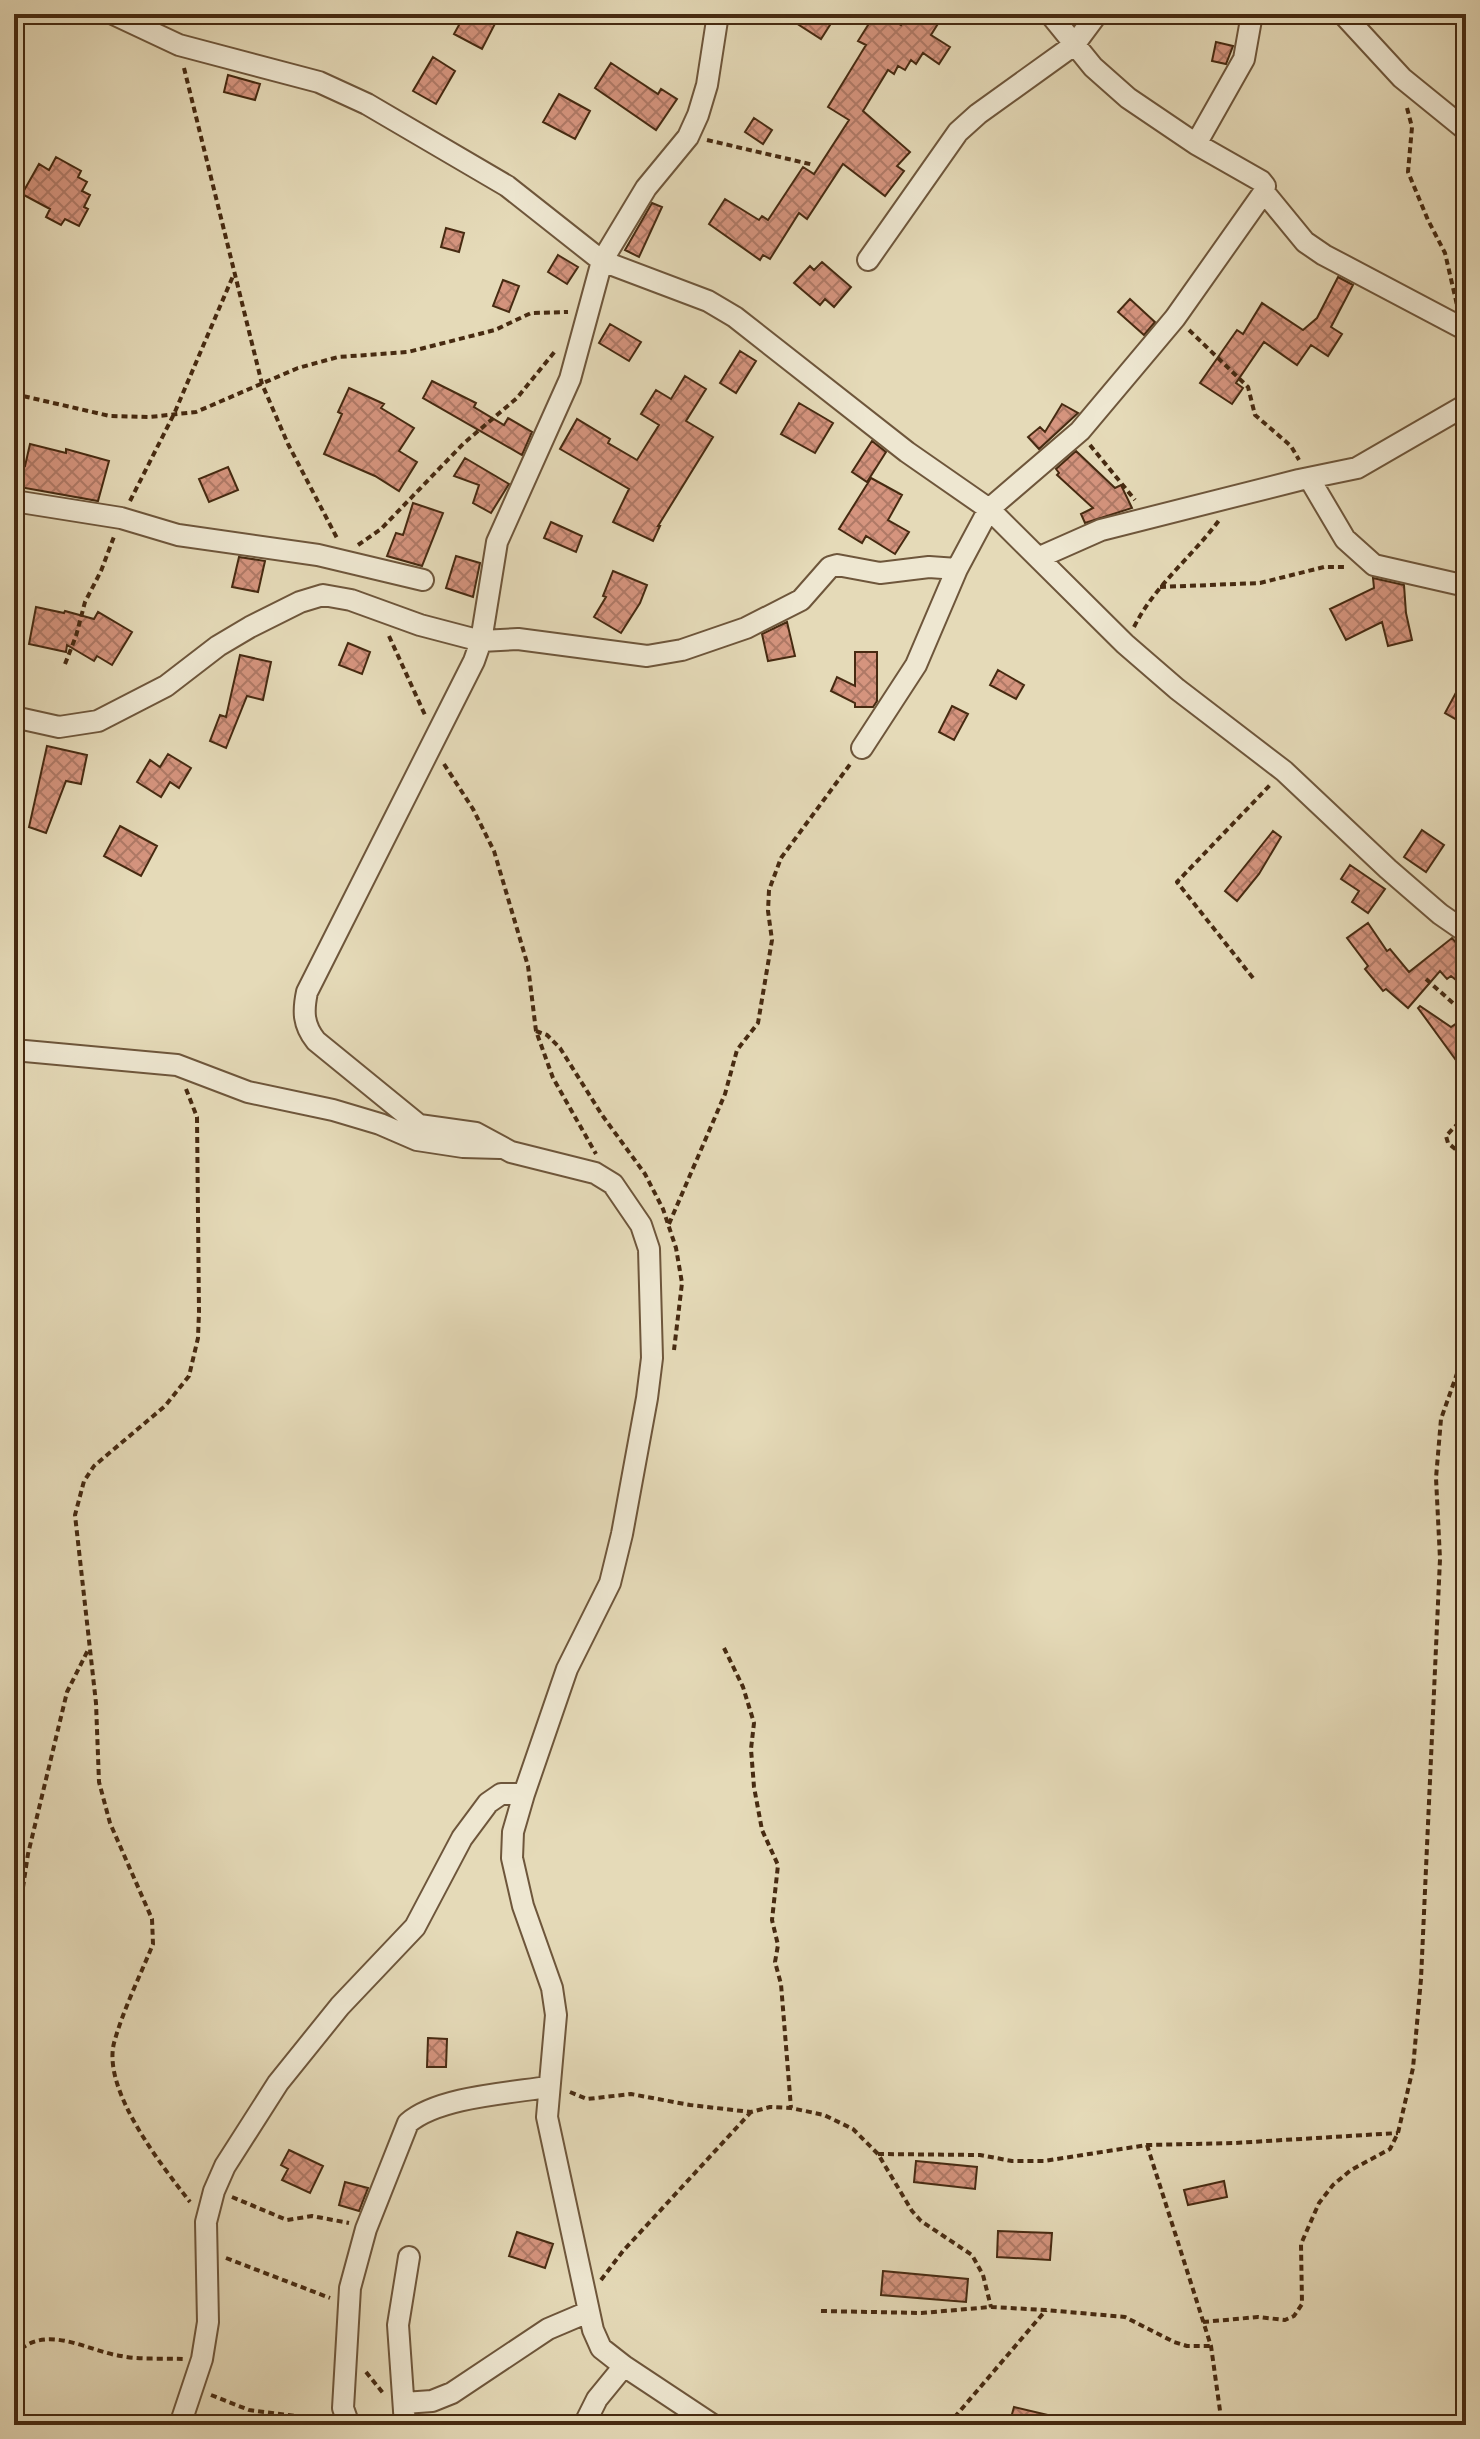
<svg xmlns="http://www.w3.org/2000/svg" width="1480" height="2439" viewBox="0 0 1480 2439" font-family="'IM FELL Double Pica',serif">
<style>
.building{fill:url(#building-cross-hatch);stroke:#462a11;stroke-width:2}
.lines{fill:none;stroke-linecap:round;stroke-linejoin:round}
.street-casing{stroke:#6e563b;stroke-width:24}
.path{stroke:#462a11;stroke-width:4;stroke-dasharray:6 4;stroke-linecap:butt}
.street{stroke:#eee7d1;stroke-width:20}
</style>
<defs>
<pattern id="building-cross-hatch" width="8" height="8" patternUnits="userSpaceOnUse" patternTransform="scale(2)"><rect width="8" height="8" fill="#d5947e"/><path d="M0 0l8 8M0 8l8-8" fill="none" stroke="#af7966"/></pattern>
</defs>
<rect width="100%" height="100%" fill="#e5dab8"/>
<filter id="stains"><feTurbulence type="fractalNoise" baseFrequency=".0025" numOctaves="4"/><feColorMatrix values="0 0 0 0 .2 0 0 0 0 .09 0 0 0 0 .02 0 0 0 .5 -.17"/></filter>
<radialGradient id="worn" r=".72"><stop offset=".6" stop-color="#630" stop-opacity="0"/><stop offset="1" stop-color="#630" stop-opacity=".3"/></radialGradient>
<path class="building" d="M465,14h35l-18,35 -28,-15z
M782,14h55l-16,25z
M875,14h8l18,11 6,-11h37l-13,21 19,12 -11,17 -16,-11 -7,11 -5,-4 -6,10 -7,-4 -4,8 -6,-4 -25,41 47,41 -13,14 7,5 -19,25 -42,-32 -36,55 -8,-6 -29,46 -7,-4 -3,5 -51,-36 16,-25 34,21 3,-4 6,4 35,-53 11,7 35,-54 -21,-13 38,-62 -8,-4z
M1216,42l17,4 -7,18 -14,-3z
M433,57l22,14 -19,33 -23,-13z
M611,63l47,31 3,-5 16,10 -21,31 -61,-42z
M228,75l32,9 -5,16 -31,-8z
M559,94l31,17 -15,28 -32,-17z
M754,118l18,12 -9,14 -18,-12z
M56,157l25,14 -3,6 9,5 -5,9 8,4 -6,12 4,2 -9,17 -14,-7 -4,6 -15,-8 4,-8 -28,-15 17,-30 10,6z
M652,203l10,4 -23,50 -14,-7z
M446,228l18,5 -5,19 -18,-5z
M558,255l20,12 -11,17 -19,-12z
M822,262l29,25 -17,20 -9,-8 -5,6 -26,-22 16,-17 4,4z
M1338,277l15,8 -22,42 11,7 -14,22 -17,-11 -14,20 -33,-23 -28,41 7,5 -11,16 -32,-21 37,-53 6,4 19,-31 41,27 14,-12z
M503,280l16,6 -10,26 -16,-6z
M1130,299l25,23 -11,13 -26,-23z
M610,324l31,18 -12,19 -30,-18z
M740,351l16,10 -20,32 -16,-10z
M685,376l21,13 -20,32 27,16 -55,89h2l-7,15 -40,-19 16,-33 -69,-40 17,-30 33,20 -2,4 29,17 22,-35 -18,-11 15,-24 15,9z
M432,381l44,22 -2,4 30,18 4,-7 24,14 -10,23 -99,-57z
M349,388l35,16 -3,4 33,20 -15,23 18,11 -18,29 -24,-15 -51,-22 18,-40 -4,-2z
M799,403l34,20 -18,30 -34,-19z
M1062,404l16,9 -39,36 -11,-12 12,-10 5,5z
M872,441l14,11 -19,30 -15,-10z
M30,444l36,9v-4l43,12 -11,40 -84,-15 6,-21 5,1z
M1076,451l39,37 6,-3 11,23 -47,15 -4,-9 12,-6 -36,-33 2,-2 -3,-4z
M465,458l44,26 -18,29 -18,-10 6,-18 -25,-9z
M228,467l10,23 -29,12 -10,-23z
M871,478l31,17 -14,25 21,12 -14,22 -29,-18 -4,7 -23,-14z
M413,503l30,10 -21,53 -35,-10 9,-23 7,2z
M551,522l31,14 -6,16 -32,-14z
M456,556l24,7 -7,34 -27,-9z
M239,557l26,4 -7,31 -26,-5z
M613,571l34,14 -7,18 -19,30 -27,-16 12,-20 -3,-1z
M1373,578l31,7 2,28 6,27 -24,6 -6,-24 -36,18 -16,-31 44,-21z
M36,607l28,6 1,-2 29,8 4,-7 34,20 -20,33 -15,-9 -3,5 -27,-16 -1,7 -37,-8z
M787,622l8,34 -27,5 -6,-27z
M348,643l22,9 -8,22 -23,-9z
M855,652h22v49l-4,6h-18v-4l-24,-12 6,-14 18,9z
M240,655l31,7 -8,38 -16,-4 -21,52 -16,-7 10,-26 6,2z
M998,670l26,15 -8,14 -26,-14z
M1466,674v51l-21,-12z
M952,706l16,8 -14,26 -15,-8z
M47,746l40,9 -6,29 -15,-3 -20,52 -17,-6z
M168,754l23,14 -12,20 -9,-6 -9,15 -24,-15 13,-22 10,7z
M120,826l37,20 -16,30 -37,-20z
M1422,830l22,15 -18,27 -22,-15z
M1273,831l8,6 -22,37 -22,27 -12,-10z
M1350,865l35,24 -17,24 -16,-11 7,-11 -18,-12z
M1368,923l19,28 3,-2 19,23 43,-34 14,16v34l-15,-12 -4,3 -7,-8 -32,37 -22,-19 -3,2 -18,-22 3,-3 -21,-28z
M1420,1006l31,21 15,-10v57l-48,-66z
M428,2038l19,1 -1,28h-19z
M289,2150l34,16 -13,27 -28,-13 6,-11 -7,-4z
M916,2161l61,6 -2,22 -61,-7z
M1224,2181l3,16 -39,8 -4,-15z
M345,2182l23,6 -9,23 -20,-6z
M998,2231l54,2 -2,27 -53,-3z
M517,2232l36,12 -8,24 -36,-12z
M883,2271l85,8 -2,23 -85,-7z
M1014,2407l51,12 -1,6h-55z"/>
<g class="lines">
<defs>
<path id="street" d="M113,14l66,31 140,37 48,22 140,82 95,75 106,40 27,16 172,135 82,57 136,135 52,45 107,82 104,98 52,45 26,18
M1343,14l59,64 64,52
M1196,144l48,-85 8,-45
M1264,192l41,50 19,13 142,75
M868,260l90,-128 20,-18 96,-69 23,-31
M1309,478l36,61 29,26 92,21
M14,501l107,17 57,17 140,20 105,25
M1040,557l61,-27 198,-50 58,-12 109,-63
M14,717l45,10 39,-6 68,-35 52,-40 32,-19 50,-25 23,-7 28,5 69,25 61,16 37,-2 129,17 35,-6 64,-22 55,-28 29,-33 7,-2 43,8 49,-6 28,2
M862,748l54,-83 41,-96 32,-60 91,-78 95,-113 89,-126 1,-6 -4,-5 -65,-37 -68,-46 -35,-31 -43,-53
M14,1050l163,15 71,27 85,18 47,14 37,16 46,7 37,1
M404,2403l28,-2 20,-8 96,-64 40,-17
M180,2425l22,-66 6,-37 -2,-100 8,-31 11,-25 53,-83 62,-77 75,-79 47,-89 26,-35 13,-9h23
M349,2425l-6,-17 7,-120 16,-59 42,-106c30,-26 101,-30 140,-36
M405,2425l-7,-100 11,-68
M584,2425l13,-26 27,-33
M713,2425l-89,-59 -23,-18 -8,-18 -46,-213 9,-102 -4,-27 -29,-82 -11,-48 1,-26 11,-38 43,-125 43,-86 12,-49 25,-136 5,-40 -3,-109 -8,-24 -28,-41 -18,-11 -84,-21 -35,-19 -57,-8 -103,-84c-13,-16 -13,-30 -9,-49l167,-331 7,-20 16,-99 73,-163 32,-118 44,-73 42,-51 10,-22 9,-30 11,-71"/>
</defs>
<use href="#street" class="street-casing"/>
<path class="path" d="M645,14l13,5 40,4
M184,68l78,316 26,60 50,96
M1407,108l5,19 -4,45 20,48 17,33 12,52
M707,140l107,25
M1189,330l59,57 7,28 36,31 8,14
M14,394l96,22 40,1 46,-5 102,-44 40,-11 70,-5 87,-22 36,-17 37,-1
M1090,445l45,55
M130,501l44,-87 59,-138
M358,545l23,-16 83,-86 53,-45 39,-48
M1160,587l100,-4 64,-16h23
M1134,627c21,-42 58,-70 86,-108
M389,636l36,79
M65,664l11,-28 9,-34 16,-31 14,-37
M444,764l29,45 21,42 34,115 8,65 17,47 43,76
M1253,978l-76,-96 94,-98
M1426,979l28,25 12,6
M536,1031l11,4 13,13 42,67 43,59 18,35 13,39 6,35 -8,67
M186,1089l11,28 2,195 -1,26 -9,38 -24,30 -71,60 -10,15 -9,34 21,188 3,79 11,41 42,96 1,25c-13,32 -30,66 -39,99 -12,48 49,124 76,159
M1466,1115l-20,21 2,7 18,15
M669,1224l56,-130 12,-44 21,-27 14,-83 -4,-29 1,-21 12,-32 70,-95
M724,1648l19,39 11,36 -3,26 3,38 8,43 16,35 -6,55 6,25 -3,17 6,22 10,124
M14,1947l14,-93 39,-162 22,-44
M570,2092l17,7 44,-5 59,11 61,7 19,-5 21,1 33,7 29,14 25,25 34,57 9,10 51,34 11,20 8,32
M1147,2145l64,201 11,79
M878,2154l102,1 32,6h32l103,-16 88,-2 163,-10
M232,2197l55,23 25,-4 37,7
M226,2258l104,40
M601,2280l22,-29 128,-139
M821,2311l100,2 70,-6 55,3 79,7 49,25 13,4h24
M1203,2322l55,-5 27,3 9,-4 8,-12 -1,-60 18,-41 14,-18 18,-15 39,-21 8,-16 15,-65 8,-89 19,-420 -4,-81 5,-59 25,-71
M14,2356c29,-35 73,-5 107,0 20,4 43,2 63,3
M366,2372l17,21
M211,2395l38,15 78,10
M948,2425l98,-115"/>
<use href="#street" class="street"/>
</g>
<rect width="1480" height="2439" fill="none" stroke="#e5dab8" stroke-width="48"/>
<rect x="16" y="16" width="1448" height="2407" fill="none" stroke="#462a11" stroke-width="4"/>
<rect x="24" y="24" width="1432" height="2391" fill="none" stroke="#462a11" stroke-width="2"/>
<rect width="100%" height="100%" filter="url(#stains)"/>
<rect width="100%" height="100%" fill="url(#worn)"/>
</svg>
